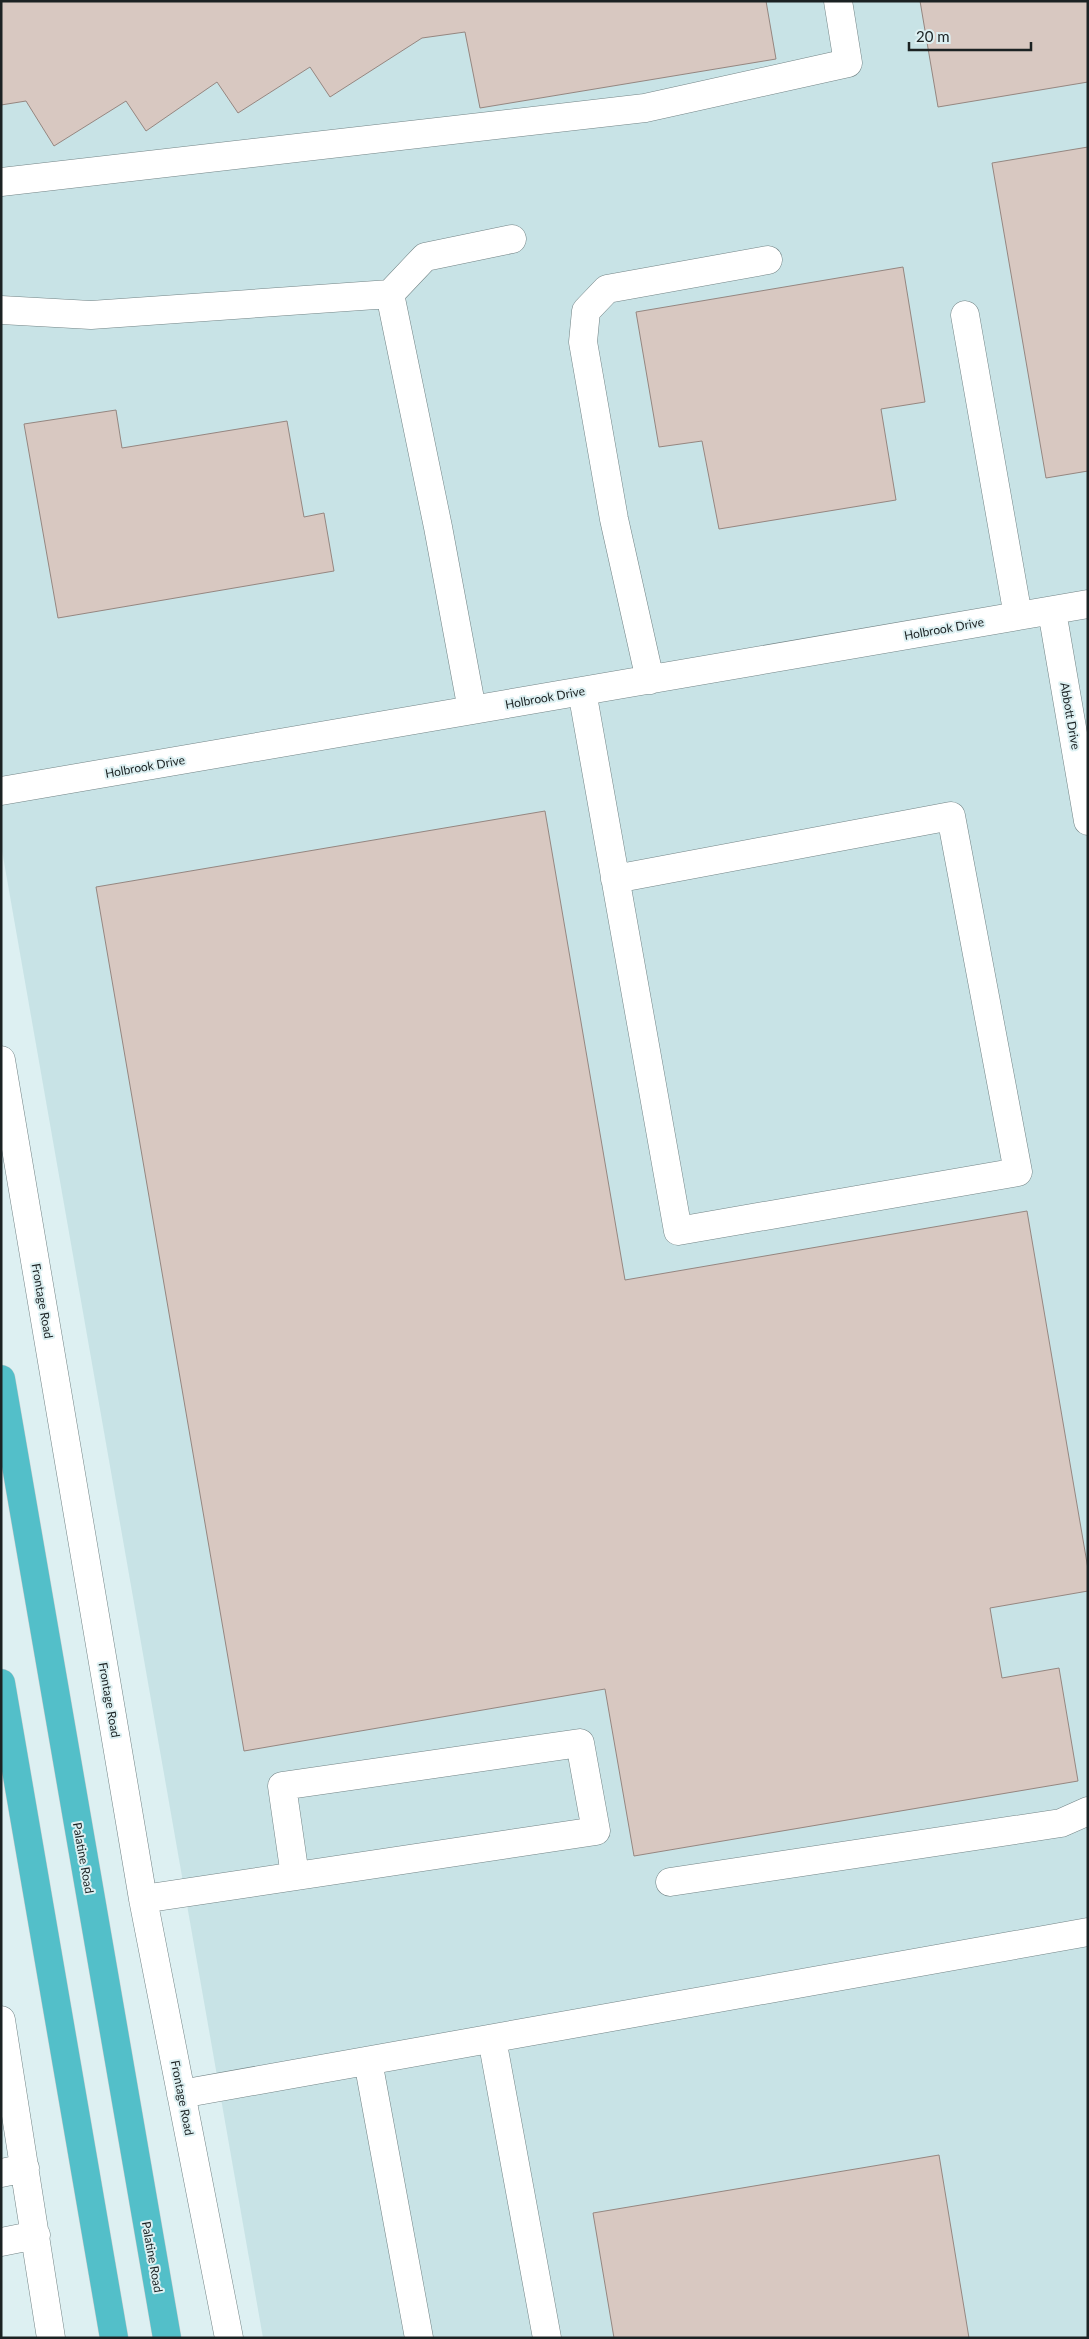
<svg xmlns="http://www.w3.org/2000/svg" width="1089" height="2339" viewBox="0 0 1089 2339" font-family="Lato,sans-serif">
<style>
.built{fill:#c8e3e6}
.building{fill:#d8c8c1;stroke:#958680}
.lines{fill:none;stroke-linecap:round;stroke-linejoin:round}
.minor-casing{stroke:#738486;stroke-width:29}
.highway-casing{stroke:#cdcecf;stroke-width:29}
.minor{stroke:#fff;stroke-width:28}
.highway{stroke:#53bfc9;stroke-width:28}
.labels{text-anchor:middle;stroke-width:4;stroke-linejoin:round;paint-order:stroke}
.street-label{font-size:12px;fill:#1b2223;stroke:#ddf0f2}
</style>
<rect width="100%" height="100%" fill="#ddf0f2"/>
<path class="built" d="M1,1h1087v2337h-825l-262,-1493z"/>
<path class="building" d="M1,1h765l10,58 -296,49 -15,-76 -43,6 -92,59 -20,-30 -72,46 -21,-31 -71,49 -20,-30 -72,45 -28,-45 -25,4z
M920,1h168v81l-150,25z
M1088,147v324l-42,7 -54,-315z
M903,267l22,135 -44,7 15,91 -177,29 -17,-88 -43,6 -23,-135z
M116,410l6,38 165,-27 17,96 20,-4 10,58 -276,47 -34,-194z
M545,811l80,469 402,-69 61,358v22l-98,17 12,70 57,-10 19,113 -444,75 -29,-167 -361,62 -148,-864z
M939,2155l30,183h-355l-21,-125z"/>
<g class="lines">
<defs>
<path id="minor" d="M1,182l644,-74 203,-45 -10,-62
M390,294l35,-37 87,-18
M1,310l90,5 299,-21 48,233 34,183
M965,315l53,301
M1052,611l36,210
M650,680l-36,-161 -31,-177 3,-31 21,-22 161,-29
M582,691l96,540 340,-59 -67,-356 -336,63
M1,791l1087,-187
M1,1060l142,839 86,439
M670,1882l391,-59 27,-12
M143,1899l453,-68 -16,-88 -298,43 13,90
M1,2020l50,318
M492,2039l55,299
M368,2061l51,277
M181,2094l907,-162
M1,2173l24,-5
M1,2242l35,-7"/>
<path id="highway" d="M1,1379l166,959
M1,1683l113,655"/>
</defs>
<use href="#minor" class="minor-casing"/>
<use href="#highway" class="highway-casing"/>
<use href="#minor" class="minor"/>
<use href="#highway" class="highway"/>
</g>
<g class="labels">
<g class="street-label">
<text transform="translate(944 629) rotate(-10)" y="4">Holbrook Drive</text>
<text transform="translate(545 698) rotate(-10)" y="4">Holbrook Drive</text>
<text transform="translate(1070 716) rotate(80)" y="4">Abbott Drive</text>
<text transform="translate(145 767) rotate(-10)" y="4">Holbrook Drive</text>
<text transform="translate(42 1301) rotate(80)" y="4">Frontage Road</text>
<text transform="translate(109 1700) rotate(80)" y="4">Frontage Road</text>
<text transform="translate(83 1858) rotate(80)" y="4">Palatine Road</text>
<text transform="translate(182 2098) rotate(79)" y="4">Frontage Road</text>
<text transform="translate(152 2257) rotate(80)" y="4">Palatine Road</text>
</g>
</g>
<rect width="1089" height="2339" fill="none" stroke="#1b2223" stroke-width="5"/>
<path d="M909 42v8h122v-8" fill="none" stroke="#1b2223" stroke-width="2.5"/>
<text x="916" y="42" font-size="15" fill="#1b2223" stroke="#ddf0f2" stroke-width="4" paint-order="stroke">20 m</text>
</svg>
